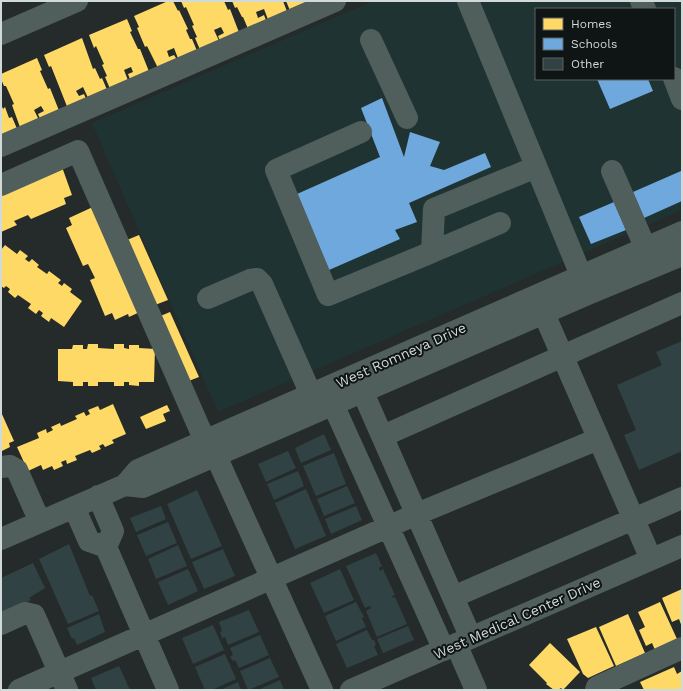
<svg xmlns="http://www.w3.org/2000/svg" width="683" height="691" viewBox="0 0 683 691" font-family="'Work Sans',sans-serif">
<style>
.built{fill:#203333;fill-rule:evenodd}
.homes{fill:#ffd966}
.schools{fill:#6fa8dc}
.building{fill:#314244}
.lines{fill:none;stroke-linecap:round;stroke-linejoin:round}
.minor{stroke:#515f5c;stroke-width:22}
.labels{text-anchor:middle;stroke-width:4;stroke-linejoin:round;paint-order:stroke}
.street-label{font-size:14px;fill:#d1d9d9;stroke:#0f1414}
</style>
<rect width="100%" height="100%" fill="#242b2a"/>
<path class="built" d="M373,1h309v209l-464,202 -126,-289zM536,9h138v70h-138z"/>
<path class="homes" d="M168,1h5l5,10 1,-1 9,19 -2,1 4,9h2l6,14 -19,8 -5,-13 -7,3 2,6 5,-2 4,6 -19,9 -12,-24 -2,1 -8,-19 2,-1 -5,-11z
M181,1h43l4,9 2,-1 10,26 -19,8 -3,-7 6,-3 -3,-6 -7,3 6,13 -19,9 -6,-14 2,-1 -5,-11 2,-1 -8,-18 -2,1z
M232,1h51l5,13 -19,8 -5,-13 -8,3 2,6 6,-3 3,8 -18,8 -6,-14h-1l-5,-10 -2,1z
M286,1h22l-17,12z
M127,19l5,12 -2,1 8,17h2l10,25 -19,8 -3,-8 5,-2 -2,-5 -7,3 5,13 -18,8 -6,-14 2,-1 -5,-11 2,-1 -8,-18 -2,2 -5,-13z
M82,38l11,31 2,-1 5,11 2,-1 6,14 -19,8 -6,-13 -7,4 3,5 5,-2 3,7 -19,8 -17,-43 -2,1 -5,-12z
M37,58l5,12 -2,1 8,18 2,-1 10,25 -19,8 -3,-7 6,-3 -3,-5 -7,4 6,12 -19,8 -9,-25 2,-1 -8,-18h-2l-3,-7v-5z
M1,104l2,5 2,-2 4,11 3,-1 6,14 -17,8z
M62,167l10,28 -8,3 2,6 -35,15 -3,-4 -14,6 3,4 -16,7v-38z
M95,206l47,105 -13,6 -1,-3 -13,6 -3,-7 -7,3 -15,-36 5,-2 -7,-14 -5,2 -17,-38 6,-3 -3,-7z
M139,235l29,65 -13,5 -28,-65z
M5,245l12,9 3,-4 8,6 -3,3 4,3 3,-3 7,6 -2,2 10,7 2,-3 12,9 -3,3 4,3 2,-3 8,6 -2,3 12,9 -18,26 -13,-9 -2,4 -8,-6 2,-3 -4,-3 -3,4 -8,-6 3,-4 -13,-9 -3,3 -7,-6 2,-3 -4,-3 -2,2 -3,-2v-36z
M170,312l29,65 -13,5 -28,-65z
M88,344h10v4l16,1v-5h10v4l5,1v-4h10v3l16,1 -1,33h-15v4l-10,-1v-3h-5v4h-10v-4h-16v4h-10v-4h-5v4h-10v-4l-15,-1v-32h14l1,-4h10v4h4z
M113,404l13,30 -14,6 2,3 -9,4 -2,-3 -4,2 2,3 -9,4 -2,-3 -15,6 2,4 -10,4 -1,-4 -5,2 2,4 -9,4 -2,-4 -9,4 -2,-5 -13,6 -11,-24 22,-9 -2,-5 9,-4 1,4 6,-3 -2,-3 9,-4 1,3 16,-7 -2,-3 9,-4 2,4 4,-2 -2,-4 10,-4 2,4z
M167,405l3,6 -7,3 3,7 -20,8 -6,-12z
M1,412l13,29 -5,2 1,4 -8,4z
M682,589v38l-3,-8 -7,3 -10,-24z
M660,602l17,37 -22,11 -3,-7 -6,3 -7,-16 6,-3 -7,-15z
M628,614l17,39 -29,13 -17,-39z
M596,627l18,39 -26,12 -5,-4 -16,-35z
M550,643l30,29 -17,18 -2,-2 -3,2h-4l-8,-6 1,-1 -18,-18z
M674,667l3,7 5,-3v19h-38l-4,-8z"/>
<path class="schools" d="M597,79h51l5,12 -43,18z
M382,98l22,59 6,-25 30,10 -10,24 14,4 41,-17 6,14 -82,36 8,19 -22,8 5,9 -71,31 -32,-76 83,-37 -19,-49z
M681,171l1,30 -38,17 -11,-26z
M614,202l12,28 -35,14 -12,-27z"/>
<path class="building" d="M682,341v110l-43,19 -15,-35 12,-5 -19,-45 45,-20 -6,-13z
M324,434l7,16 -30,13 -6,-15z
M288,451l8,17 -30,14 -8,-18z
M334,453l12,31 -30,12 -13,-30z
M298,471l6,15 -30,14 -7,-16z
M347,486l8,17 -31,13 -7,-17z
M306,489l20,47 -31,13 -20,-46z
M197,490l25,56 -31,13 -24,-55z
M161,506l5,13 -30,13 -6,-14z
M356,506l6,14 -31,14 -6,-15z
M168,522l9,21 -31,13 -9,-21z
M69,544l21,52 2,-1 7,16 -31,13 -29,-65z
M178,545l9,21 -31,13 -8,-20z
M223,549l12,27 -31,13 -12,-27z
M376,553l6,13 -3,2 1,3 3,-2 12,26 -3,1 1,2 2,-1 12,27 -30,13 -11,-26 5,-3 -1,-2 -5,2 -19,-42z
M33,563l12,25 -16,10 2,2 -30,16v-38z
M188,569l10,22 -30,14 -10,-23z
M340,569l14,31 -30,13 -14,-30z
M356,602l8,15 -2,1 4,9 -30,14 -11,-25z
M249,610l10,22 -31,13 -3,-8 -3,1 -2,-6 2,-1 -3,-9z
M99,614l6,18 -28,13 -3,-7 -2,1 -5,-11z
M213,625l11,25 -31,14 -11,-26z
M408,626l6,14 -31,13 -6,-14z
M367,630l5,10h2l2,5 -2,1 4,9 -31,13 -11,-24z
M260,635l9,20 -30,13 -4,-8 -2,1 -3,-4 3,-2 -3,-7z
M225,654l11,25 -24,11h-7l-10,-23z
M270,658l9,19 -31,13 -8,-19z
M119,666l11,24h-34l-5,-12z
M280,680l4,10h-26z
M238,682l3,8h-21z"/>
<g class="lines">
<path class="minor" d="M468,1l119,289
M641,1l4,8
M1,34l76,-33
M371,40l36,78
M674,78l8,21
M361,132l-85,38 52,125 104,-43
M1,146l334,-145
M612,171l34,78
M1,185l77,-34 127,290
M500,223l-68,29 2,-43 102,-42
M208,298l42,-18 7,-1 5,5 55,124
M538,300l113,259
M357,379l114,259
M327,391l117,259
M383,436l299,-133
M216,456l106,234
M1,467l9,-1 7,4 23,52
M125,485l18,2 445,-193 94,-39
M98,496l15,35 -7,16 62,143
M74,507l15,34 17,6
M1,539l124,-54 13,-15 544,-238
M453,597l229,-99
M1,624l24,-11 9,2 33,75
M456,644l20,46
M19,690l398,-176 181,-75
M351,690l331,-144
M596,690l1,-3 85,-39"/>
</g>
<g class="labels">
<g class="street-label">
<text transform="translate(401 355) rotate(-24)" y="5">West Romneya Drive</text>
<text transform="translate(517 618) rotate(-24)" y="5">West Medical Center Drive</text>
</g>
</g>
<rect width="683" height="691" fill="none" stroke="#d1d9d9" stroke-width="4"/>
<rect x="535" y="8" width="140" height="72" fill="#0f1414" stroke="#5d6363"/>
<rect x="543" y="18" width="20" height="12" fill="#ffd966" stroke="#5d6363"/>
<text x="571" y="28" font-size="12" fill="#d1d9d9">Homes</text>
<rect x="543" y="38" width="20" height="12" fill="#6fa8dc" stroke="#5d6363"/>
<text x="571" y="48" font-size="12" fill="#d1d9d9">Schools</text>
<rect x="543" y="58" width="20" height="12" fill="#314244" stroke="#5d6363"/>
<text x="571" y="68" font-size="12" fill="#d1d9d9">Other</text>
</svg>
